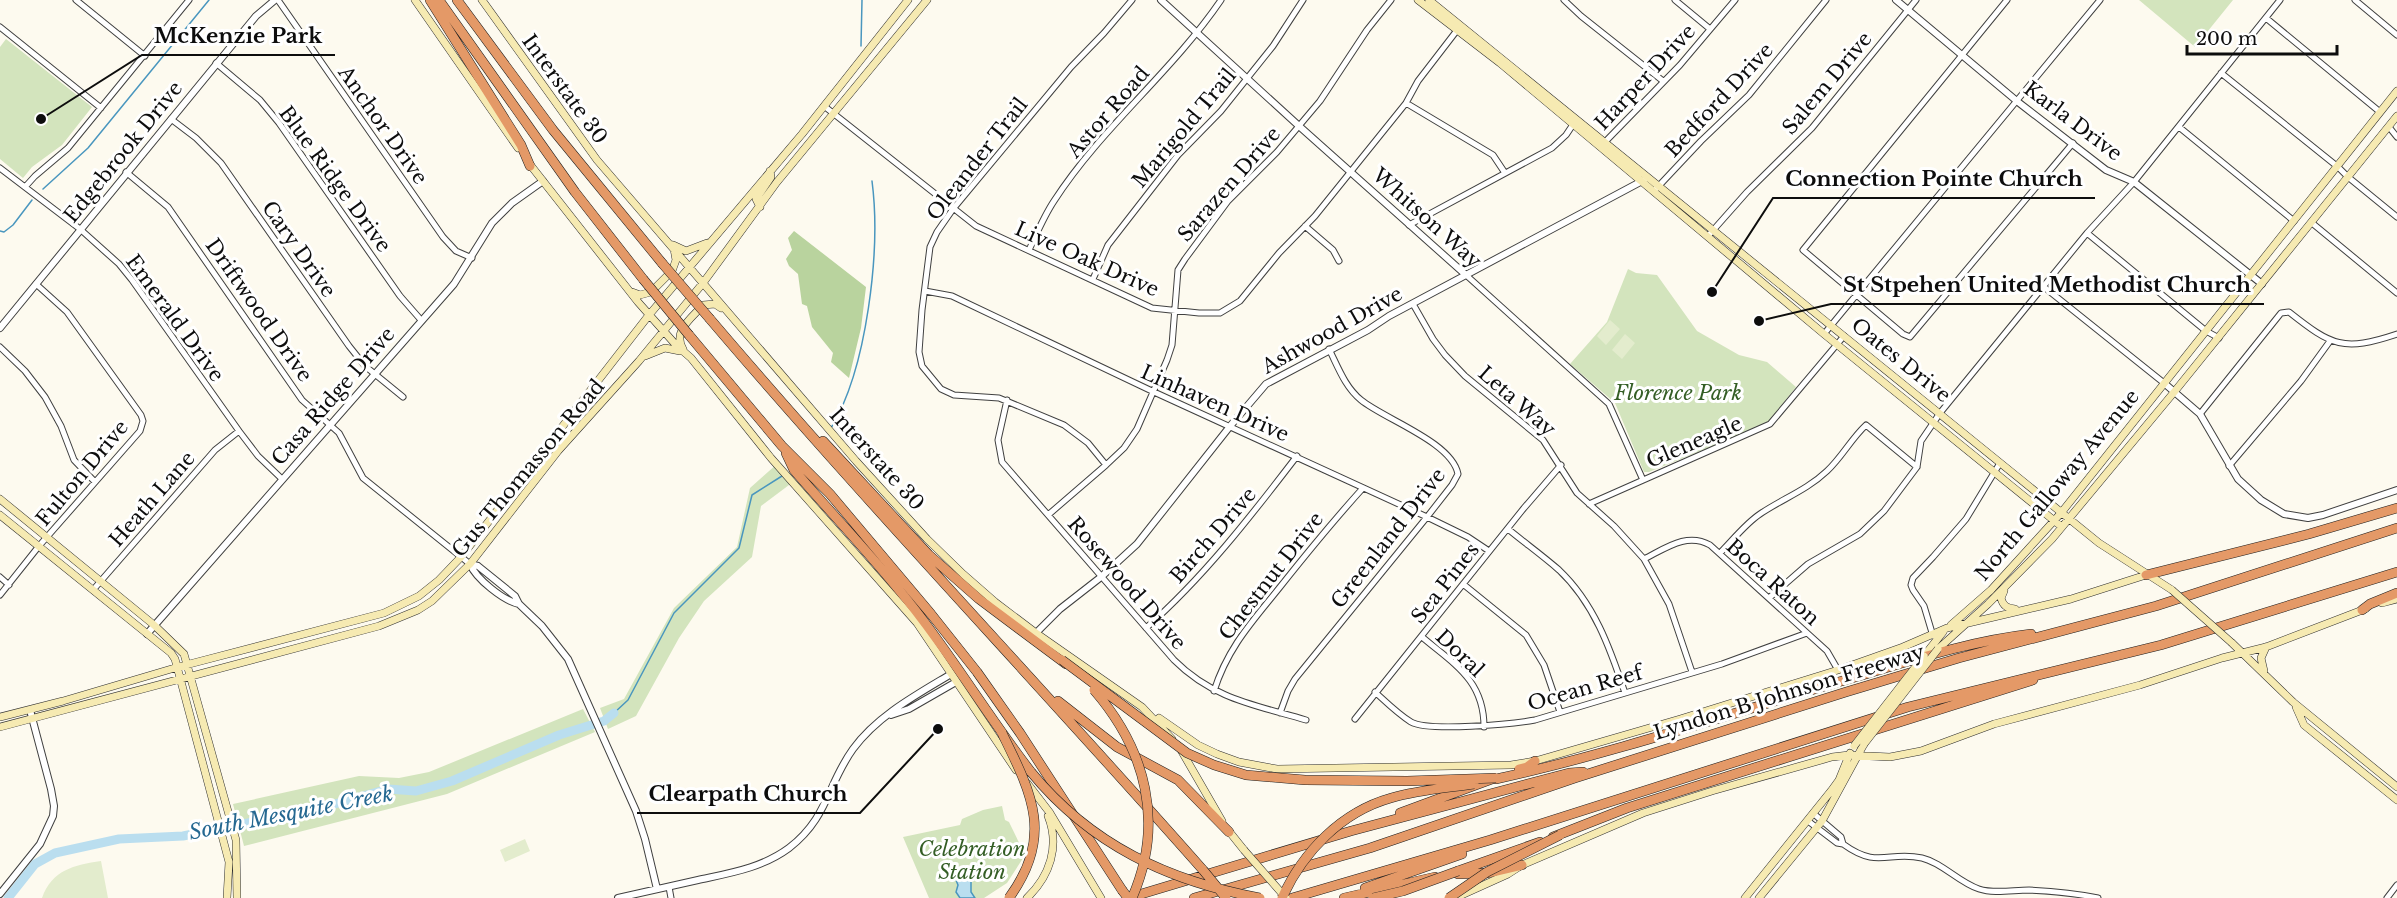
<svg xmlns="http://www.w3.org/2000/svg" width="2397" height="898" viewBox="0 0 2397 898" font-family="'Libre Baskerville',serif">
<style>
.green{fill:#d3e4bd}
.forest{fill:#b9d39e}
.pitch{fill:#e3eccd}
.water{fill:#badeef;stroke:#4996be;stroke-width:1.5}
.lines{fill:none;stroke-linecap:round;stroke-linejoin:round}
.stream{stroke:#4996be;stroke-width:1.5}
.river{stroke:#badeef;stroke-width:9}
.minor-casing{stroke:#404040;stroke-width:7}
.tertiary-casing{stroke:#404040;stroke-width:8}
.secondary-casing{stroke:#2f2f2f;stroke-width:8}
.motorway-casing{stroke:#1e1e1e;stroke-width:10}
.minor{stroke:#fff;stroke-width:5}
.tertiary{stroke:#fff;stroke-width:6}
.secondary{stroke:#f6eab2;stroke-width:7}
.motorway{stroke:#e49967;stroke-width:9}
.secondary-bridge-casing{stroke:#2f2f2f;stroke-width:8;stroke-linecap:butt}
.motorway-bridge-casing{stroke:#1e1e1e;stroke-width:10;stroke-linecap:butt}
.secondary-bridge{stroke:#f6eab2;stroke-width:7}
.motorway-bridge{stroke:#e49967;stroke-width:9}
.labels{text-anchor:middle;stroke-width:6;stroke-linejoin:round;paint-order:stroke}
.street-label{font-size:20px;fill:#0d0d0d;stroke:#fff}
.park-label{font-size:20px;font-style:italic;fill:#345e25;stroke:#fff}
.water-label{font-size:21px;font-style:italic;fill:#256891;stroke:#fff}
.leader{fill:none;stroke:#0d0d0d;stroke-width:2}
.callout-dot{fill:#0d0d0d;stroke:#fff;stroke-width:2}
.callout-label{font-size:21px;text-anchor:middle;font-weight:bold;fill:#0d0d0d;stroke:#fff;stroke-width:6;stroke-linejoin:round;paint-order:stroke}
</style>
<rect width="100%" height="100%" fill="#fdfaef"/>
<path class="green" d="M2139,0h94l-38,47z
M6,39l86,68 -30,38 -30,22 -9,11 -23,-19v-112z
M1628,269l8,4 21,2 40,56 42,24 28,7 29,25 -26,33 -6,5 -115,47h-5l-29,-69 -45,-39 37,-42z
M777,464l16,18 -32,24 -9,51 -48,44 -25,37 -43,78 -28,13 -8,-21 24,-9 50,-91 63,-61 13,-59z
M583,709l12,23 -148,62 -203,52 -11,-42 126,-28 40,2 30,-6z
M1002,806l3,14 4,2 16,33 -18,28 -23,15h-55l-26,-61 57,-12 2,-6 21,-9z"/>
<path class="forest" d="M794,231l72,56 -5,41 -12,50 -18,-16 2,-9 -21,-26 -5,-21 -5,-2 -4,-30 -9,-8 -3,-7 6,-9 -4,-12z"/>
<path class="pitch" d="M1610,320l10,9 -14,16 -9,-9z
M1625,334l10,9 -13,16 -10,-9z
M525,839l5,12 -25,11 -5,-12z
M101,861l7,37h-66c10,-28 32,-33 59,-37z"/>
<path class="water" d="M964,875l7,7v10l4,6h-15l-4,-6 2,-7 -2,-5z"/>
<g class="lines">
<path class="stream" d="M861,46l1,-46
M43,189l45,-41 121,-148
M0,231l4,1 9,-7 19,-25
M831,428c36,-59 50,-178 41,-247
M614,713l14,-13 46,-87 65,-65 13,-53 30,-19"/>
<path class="river" d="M8,898l27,-34 20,-11 64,-14 64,-3 134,-27 71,-20 28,2 36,-10 107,-46 45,-14 10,-8"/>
<defs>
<path id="minor" d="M76,0l69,56
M278,0l165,237 13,14 16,7
M1564,0l17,16 82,65
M1675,0l35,29
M2007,0l-204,250 100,84 7,3 163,-194
M2355,0l42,35
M2266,18l114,94
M0,27l101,81
M216,63l44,37 19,23 121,173 21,24
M2221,73l117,94 10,10 49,40
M1406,103l87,52 12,18
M824,106l152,120 176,82 47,5h21l20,-12 39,-48 36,-37 91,-113 12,-22 40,-52
M171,119l25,19 25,25 128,183 16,20 38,31
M2179,127l115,94
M2389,127l8,10
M1603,144l77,-79 55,-65
M0,168l80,61 39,35 13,16 107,151 19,25 24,23
M126,172l42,35 134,193 37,33 24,45 107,86
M25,187l10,-11 33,-28 121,-148
M1654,191l47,-50 48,-46 77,-95
M2312,223l85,70
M1409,225l143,-77 14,-13 8,-12
M1305,226l28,24 6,11
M2087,233l119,98 13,7
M1708,236l39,-44 65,-64 104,-128
M1029,250c8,-17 15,-34 25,-49 47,-73 118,-129 167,-201
M1466,275l143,129 34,76
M1093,279l15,-34 70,-90 43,-44 52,-65 30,-46
M2044,287l120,96
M925,291l27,5 202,96 273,125 41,20 21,14
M1413,304l20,35 12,16 20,21 78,64 34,53 37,33 30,33 25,45 23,68
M1824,334l276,-334
M0,347l25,24 20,26 16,29 13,34 21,22
M1007,400l-9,40 4,22 172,198c39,39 81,45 132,60
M2200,414l81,-101 8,-1c43,34 54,40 108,22
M1106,465l-18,-22 -24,-18 -65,-27 -45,-3 -13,-6 -19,-23 -3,-14 3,-42 8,-63 7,-15 16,-23 118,-142 33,-34 28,-33
M2229,466l72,-85 29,-40
M1589,504l181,-80 74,-88
M1048,515l58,-50 18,-17 13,-19 30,-69 5,-15 6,-75 7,-11 43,-58 49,-49 43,-51 47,-71 24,-30
M1508,529c17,14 35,27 51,41 35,33 51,78 66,123
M1720,553c13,-13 25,-29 40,-39 22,-15 47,-24 67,-43 15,-14 24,-32 39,-46l51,42
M1644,559c22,-11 43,-27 66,-14l117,106 11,19
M0,577l9,8
M1463,584l63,51 18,30 16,47
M93,590l122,-140 24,-19
M0,595l39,-49 101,-115 3,-10 -2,-6 -74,-103 -31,-28
M1769,598l39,-34 52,-30 24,-23 33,-44 4,-26 19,-28 147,-180 47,-51 146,-182
M1146,628c57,-50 105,-112 151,-172
M1933,636l-9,-30 -11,-16 -2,-5 2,-7 20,-21 33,-38 34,-56
M1422,637c32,27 62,43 62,90
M1214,691c14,-44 38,-69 66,-104 27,-34 54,-67 83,-99
M1375,692c11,10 23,22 36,30 18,10 102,2 124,-2l187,-56 85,-31
M1280,713l8,-22 7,-12 132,-162 25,-32 6,-11c-6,-32 -74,-55 -97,-74 -16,-13 -23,-33 -32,-51
M1355,719l169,-211 37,-43
M1814,814l27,23 2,7c36,26 45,6 79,14 21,5 36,24 57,31 15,5 34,1 50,1 23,1 46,3 69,8
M1808,821l29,22 6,1
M669,887l2,11
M2387,898l10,-13"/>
<path id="tertiary" d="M1161,0l138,126 167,149
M1896,0l122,102 88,68 28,12 128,102
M0,328l256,-312 19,-16
M2164,383l36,31 38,65 23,21 23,14 24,4 15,-3 74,-25
M470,564l8,2 37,30 4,8 23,22 26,33 68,152 9,28 12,50
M470,564c6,15 34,37 49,40
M1036,633l24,-24 41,-32 36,-33 94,-119 35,-41 102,-54 21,-14 255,-136
M147,634l307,-350 38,-61 20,-20 31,-22
M891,715l18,-6 47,-27
M0,894l40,-50 13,-28 1,-10 -3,-17 -21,-79
M618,898c27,-6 54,-12 80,-18 32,-7 64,-12 91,-32 39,-30 38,-63 64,-99 24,-33 63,-54 98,-75"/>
<path id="secondary" d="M415,0l103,148
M482,0l115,160 259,301 71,78 36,35 32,28 41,31 106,74 30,32
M1418,0l82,63 324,271 238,193
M1429,0l670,543 73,47
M528,162l110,140 38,43 15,13 80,100 146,165 99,147
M760,207l-4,-8 15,-22 -1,-6
M673,245l13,6 21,-8
M632,292l8,3 11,-3 21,-21 4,-11 -2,-11
M683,349c-11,-18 9,-31 20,-44l12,-1 6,4
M645,356l20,-8 15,3
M0,499l154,126 30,29 52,186 1,58
M0,515l171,138 4,6 54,203 -2,36
M2004,591l-3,7c2,8 6,10 14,11
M2382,603l15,-4
M1951,625l40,-35 70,-77 336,-422
M2232,643l61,59 104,85
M1938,649l50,-45 64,-65 123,-148 222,-275
M1924,656l19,-24
M2264,671l-3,-13 5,-11
M2296,707l8,18 93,75
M0,717l63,-16 115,-34 206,-54 35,-17 20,-16 22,-23 188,-242 153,-181 106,-134
M1159,718l39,27 19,9 22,8 38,7 234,-4 24,-4 145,-42 158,-49 65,-23 44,-19 124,-29 75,-24
M0,727l379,-101 39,-16 14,-9 38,-37 88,-113 81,-90 64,-78 74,-101 150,-182
M1181,750l41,71
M1027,783l23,30 51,85
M1228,830l16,20
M1027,898c23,-22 33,-52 21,-82
M1455,898l53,-24 14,-9 121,-52 69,-22 120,-34 17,-2 41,2 31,-6 73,-27 146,-39 82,-27 44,-11 99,-38
M1745,898l86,-107 8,-11 11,-27
M1759,898l63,-77 42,-77"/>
<path id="motorway" d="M430,0l91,145 9,21
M439,0l136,192 68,87
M457,0l96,130 109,133
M710,319c160,188 330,366 493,551
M689,335l93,111 48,48 101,120 46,58 43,61 102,157
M823,441l106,114 50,44 87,65
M786,453l8,17c43,50 89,97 128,149 38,50 71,104 109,153
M2146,575l163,-41 88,-26
M2362,610l8,-6 27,-11
M1058,701l59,46 61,33 51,52
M1519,769l8,-2 8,-6
M1496,779c123,-27 242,-68 363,-103 57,-17 112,-35 172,-42
M1400,813l92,-34
M1553,837l74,-29 406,-128
M1458,871l82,-29
M1458,874l30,-1 34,-8
M1365,888l97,-34
M1128,898l223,-67 218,-58 14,-1
M1194,898l176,-50 205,-70 271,-86 113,-34 197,-52 241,-78
M1292,898l198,-58 418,-133 253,-62 236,-73
M1344,898l91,-21"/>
</defs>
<use href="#minor" class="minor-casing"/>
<use href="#tertiary" class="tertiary-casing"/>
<use href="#secondary" class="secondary-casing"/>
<use href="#motorway" class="motorway-casing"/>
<use href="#minor" class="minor"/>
<use href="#tertiary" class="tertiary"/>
<use href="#secondary" class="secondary"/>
<use href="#motorway" class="motorway"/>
<defs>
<path id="secondary-bridge" d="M2172,590l60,53
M1864,744l74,-95
M1854,746l70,-90
M1244,850l42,48"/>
<path id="motorway-bridge" d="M662,263l48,56
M643,279l46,56
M1062,660l125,93 27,12 32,10 59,5 102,1 89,-3
M1094,690c52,60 71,133 38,208
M1002,733c30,61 52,103 7,165
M1031,772c60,73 137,109 229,126
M1203,870l23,28
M1122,890l6,8
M1282,898c21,-46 59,-86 109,-100 27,-8 56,-10 83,-14
M1373,898l30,-7 55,-20
M1449,898l38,-26 73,-37"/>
</defs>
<use href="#secondary-bridge" class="secondary-bridge-casing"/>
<use href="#motorway-bridge" class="motorway-bridge-casing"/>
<use href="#secondary-bridge" class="secondary-bridge"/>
<use href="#motorway-bridge" class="motorway-bridge"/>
</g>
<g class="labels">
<g class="street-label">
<text transform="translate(1645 77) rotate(-47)" y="7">Harper Drive</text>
<text transform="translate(1827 83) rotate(-50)" y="7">Salem Drive</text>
<text transform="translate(565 89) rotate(54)" y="7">Interstate 30</text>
<text transform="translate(1719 100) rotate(-47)" y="7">Bedford Drive</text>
<text transform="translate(1108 112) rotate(-49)" y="7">Astor Road</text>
<text transform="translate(2073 121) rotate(37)" y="7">Karla Drive</text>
<text transform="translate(383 125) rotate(55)" y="7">Anchor Drive</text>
<text transform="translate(1184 128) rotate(-50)" y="7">Marigold Trail</text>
<text transform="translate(123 152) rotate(-51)" y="7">Edgebrook Drive</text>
<text transform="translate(977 159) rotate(-52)" y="7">Oleander Trail</text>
<text transform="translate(335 179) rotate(54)" y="7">Blue Ridge Drive</text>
<text transform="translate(1229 184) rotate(-49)" y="7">Sarazen Drive</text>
<text transform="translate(1427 218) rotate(42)" y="7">Whitson Way</text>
<text transform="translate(299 249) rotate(55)" y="7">Cary Drive</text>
<text transform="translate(1087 259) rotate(24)" y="7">Live Oak Drive</text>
<text transform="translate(259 310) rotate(55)" y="7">Driftwood Drive</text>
<text transform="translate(175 318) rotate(54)" y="7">Emerald Drive</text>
<text transform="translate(1332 330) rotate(-29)" y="7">Ashwood Drive</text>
<text transform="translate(1901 360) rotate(39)" y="7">Oates Drive</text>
<text transform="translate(333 396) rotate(-49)" y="7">Casa Ridge Drive</text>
<text transform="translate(1517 401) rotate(41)" y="7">Leta Way</text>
<text transform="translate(1215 403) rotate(24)" y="7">Linhaven Drive</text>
<text transform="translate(1694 442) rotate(-23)" y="7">Gleneagle</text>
<text transform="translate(877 459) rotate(48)" y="7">Interstate 30</text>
<text transform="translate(528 468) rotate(-50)" y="7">Gus Thomasson Road</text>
<text transform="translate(82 473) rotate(-50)" y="7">Fulton Drive</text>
<text transform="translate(2057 485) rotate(-50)" y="7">North Galloway Avenue</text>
<text transform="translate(152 499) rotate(-49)" y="7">Heath Lane</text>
<text transform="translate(1213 535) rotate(-49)" y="7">Birch Drive</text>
<text transform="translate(1388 538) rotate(-52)" y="7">Greenland Drive</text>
<text transform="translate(1271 576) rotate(-52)" y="7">Chestnut Drive</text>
<text transform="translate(1773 582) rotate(42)" y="7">Boca Raton</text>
<text transform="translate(1127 583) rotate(49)" y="7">Rosewood Drive</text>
<text transform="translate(1445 583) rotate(-52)" y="7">Sea Pines</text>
<text transform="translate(1460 653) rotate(44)" y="7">Doral</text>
<text transform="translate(1585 688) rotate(-16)" y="7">Ocean Reef</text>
<text transform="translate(1789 692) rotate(-17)" y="7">Lyndon B Johnson Freeway</text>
</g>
<g class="park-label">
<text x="1678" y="400">Florence Park</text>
<text x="972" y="856">Celebration<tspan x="972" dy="23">Station</tspan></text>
</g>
<g class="water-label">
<text transform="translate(291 813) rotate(-11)" y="7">South Mesquite Creek</text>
</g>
</g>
<path class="leader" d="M41 119L142 55H335M1712 292L1773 198H2095M1759 321L1831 304H2264M938 729L860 813H637"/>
<g class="callout-dot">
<circle cx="41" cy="119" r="6"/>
<circle cx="1712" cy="292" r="6"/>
<circle cx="1759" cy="321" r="6"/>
<circle cx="938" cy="729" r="6"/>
</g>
<g class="callout-label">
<text x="238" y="43">McKenzie Park</text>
<text x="1934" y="186">Connection Pointe Church</text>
<text x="2047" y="292">St Stpehen United Methodist Church</text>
<text x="748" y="801">Clearpath Church</text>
</g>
<path d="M2187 45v9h150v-9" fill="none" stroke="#0d0d0d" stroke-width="3"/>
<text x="2196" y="45" font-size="18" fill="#0d0d0d" stroke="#ffffff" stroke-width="4.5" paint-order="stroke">200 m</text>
</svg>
